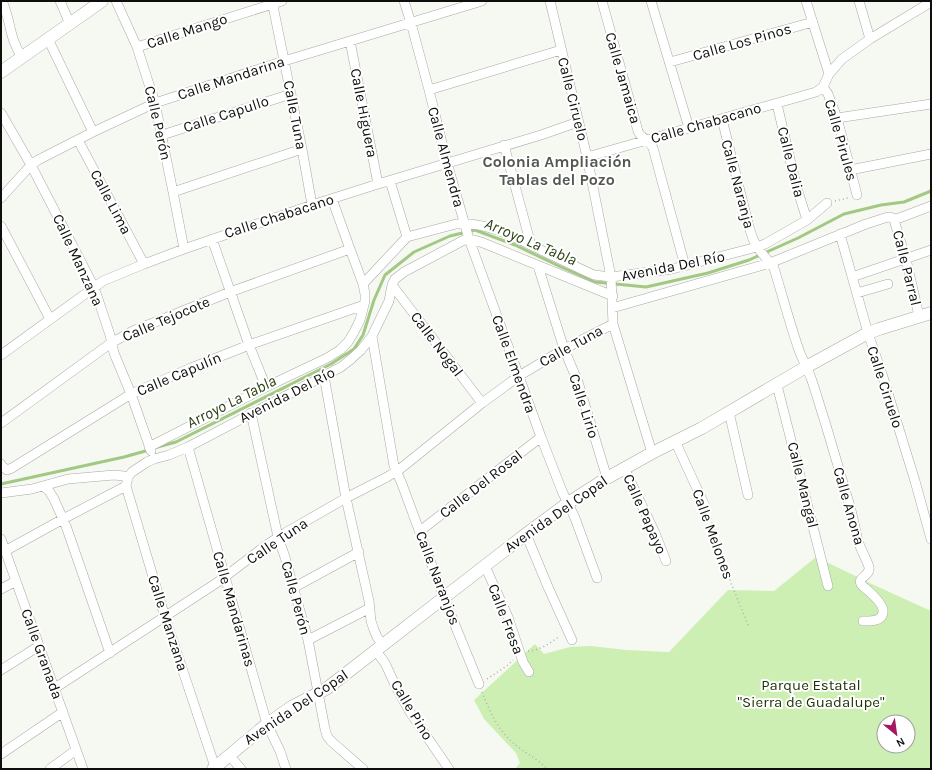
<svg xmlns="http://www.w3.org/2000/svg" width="932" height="770" viewBox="0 0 932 770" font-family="Karla,sans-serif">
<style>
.green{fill:#ceefb4;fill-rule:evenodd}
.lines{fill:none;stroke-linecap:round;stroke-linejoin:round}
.stream{stroke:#a3c884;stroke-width:3}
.street-casing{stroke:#a7aaa4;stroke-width:10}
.secondary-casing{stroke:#a7aaa4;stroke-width:13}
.path{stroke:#adb0aa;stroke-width:1.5;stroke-dasharray:1 3;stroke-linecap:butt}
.street{stroke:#fff;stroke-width:9}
.secondary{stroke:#fff;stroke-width:12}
.labels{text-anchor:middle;stroke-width:4;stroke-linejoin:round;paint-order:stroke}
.street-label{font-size:15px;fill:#0e0f0d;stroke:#fff}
.park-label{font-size:15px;fill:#1c3202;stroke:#fff}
.neighbourhood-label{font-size:16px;font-weight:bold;fill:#535651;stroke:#fff}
.water-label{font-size:16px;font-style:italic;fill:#2c4314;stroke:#fff}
</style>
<rect width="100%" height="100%" fill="#f5f9f2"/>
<path class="green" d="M816,557l58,28 57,26v158h-416l5,-6 -4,-10 -32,-34 -10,-19 61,-56 9,10 26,-7 21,-1 35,4 43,2 59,-62 46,1zM884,722h24v24h-24z"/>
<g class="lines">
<path class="stream" d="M154,448l22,-6 155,-78 23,-15 9,-14 11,-35 11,-25 29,-23 36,-16 25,-6 40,15 46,22 34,15 51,5 62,-14 41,-13 49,-22 46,-24 37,-9 23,-3 27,-11
M1,484l123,-27 25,-7"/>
<defs>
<path id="street" d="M2,1c9,19 7,38 20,56
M60,1l10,23
M116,1l21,46 18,56 18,89 11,57
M272,1l30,148 10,56
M404,1l7,22 18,67 18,73 22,76 72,198 21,54 13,27 22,60
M550,1l37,156 24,120 2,47 39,129
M602,1l36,130c3,8 11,8 15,17l32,118
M651,1l38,127
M806,1l23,73
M859,1l11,38
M48,39l45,93
M350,41l28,143
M137,47l145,-46
M670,62l143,-40
M823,87l5,7 9,24 20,77
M429,90l132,-40
M777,104l19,81 11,35
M1,113l30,52 63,122 16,48 4,18 17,41 20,57
M837,118l94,-14
M722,119l27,108 4,12 4,8 17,21 2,7c8,26 15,53 24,78 4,9 8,17 11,25 5,14 9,29 14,44 8,27 16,54 24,81 4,13 6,26 9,38 3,9 8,17 11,26 2,9 -12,10 -8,17 1,2 3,3 4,4 6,5 19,16 18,24 -1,10 -13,9 -20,9
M162,135l129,-41
M78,140l66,124
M504,145l27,100
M587,157l229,-65 7,-5 6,-13 13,-15 28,-20 61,-37
M850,170l81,-16
M390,181l17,56
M173,192l129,-43
M1,198l30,-33 7,-5 55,-28 62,-29 129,-42 198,-60
M332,199l18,50 13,35
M894,220l12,39 13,57
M1,226l49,93
M840,234l28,99 15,44 32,104 16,58
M212,239l37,106 17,42
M538,266l26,83 14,33 29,96
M852,277l79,-27
M392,285l90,118
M857,293l31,-9
M612,308l158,-45 96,-39 22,-7 5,1 1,2 37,-14
M372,336l22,130 8,18 42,114 35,86
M1,355l102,-74 41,-17 40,-15 128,-44 66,-21 163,-49 37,-13
M324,376l22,122 23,103 2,20 3,9 3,7 6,8
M777,385l51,201
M729,412l19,83
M251,413l27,124 7,20 23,83 17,89 2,7 4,5 32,28
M1,423l110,-80 22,-12 97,-39 120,-43
M675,441l30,65
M149,447l117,-60 61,-29 13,-8 8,-8 6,-10 6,-12 5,-19v-7l-2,-10 44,-47 49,-13c30,-3 58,13 85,26 17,8 35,17 53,25l17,2 61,-8 85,-22 8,-3 42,-24 20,-17
M188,447l79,277 13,27 6,18
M1,464l1,2 5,4 5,-2 119,-74 60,-26 58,-23 115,-40
M624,468l31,65 11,28
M128,477l-2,9 39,131 50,150
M43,486l6,5 5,8 12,27 44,127
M1,493l31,-4 36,-10 46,-4 10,1 4,1 4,-5 15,-10 7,-3 15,-4 19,-8 153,-80 9,-7 11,-10 11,-14 17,-35 3,-16 3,-6 9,-7 60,-32h10l7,2 132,54
M420,531l121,-94
M526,534l22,53 24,53
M1,539l82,230
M5,551l58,-32 63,-33
M485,566l23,51 15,45 6,10
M293,588l66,-36
M1,589l15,-8
M308,640l62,-32
M376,651l9,12 11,24 14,25 39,57
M1,670l38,-24
M55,688l163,-106 50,-38 17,-11 61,-35 41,-21 13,-8 82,-66 37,-27 45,-27 49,-25
M1,754l62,-42
M229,755l12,14
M50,769l26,-19"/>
<path id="secondary" d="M1,72l47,-33 54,-38
M213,769l54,-45 26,-18 33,-17 200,-155 42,-31 39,-25 45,-25 50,-25 104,-61 62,-34 11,-4 52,-16"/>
</defs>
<use href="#street" class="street-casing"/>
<use href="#secondary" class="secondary-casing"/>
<path class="path" d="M835,201l13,-3
M709,515l13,36 9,32 18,44
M528,651c13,-1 22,-8 32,-15
M487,679l21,-14 5,-5
M482,692c8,20 17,41 35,54 10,8 22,14 30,23"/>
<use href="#street" class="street"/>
<use href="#secondary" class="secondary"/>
</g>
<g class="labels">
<g class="street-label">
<text transform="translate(187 31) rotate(-18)" y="5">Calle Mango</text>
<text transform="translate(742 42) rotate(-16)" y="5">Calle Los Pinos</text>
<text transform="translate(231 78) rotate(-18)" y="5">Calle Mandarina</text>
<text transform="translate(623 78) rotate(74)" y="5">Calle Jamaica</text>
<text transform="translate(573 99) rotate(76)" y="5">Calle Ciruelo</text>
<text transform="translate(364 113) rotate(79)" y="5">Calle Higuera</text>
<text transform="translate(226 114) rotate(-18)" y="5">Calle Capullo</text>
<text transform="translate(295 115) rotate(79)" y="5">Calle Tuna</text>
<text transform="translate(158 123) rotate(77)" y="5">Calle Perón</text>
<text transform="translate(706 123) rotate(-16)" y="5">Calle Chabacano</text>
<text transform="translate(841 140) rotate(74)" y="5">Calle Pirules</text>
<text transform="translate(446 157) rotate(75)" y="5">Calle Almendra</text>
<text transform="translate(791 162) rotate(76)" y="5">Calle Dalia</text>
<text transform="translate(738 184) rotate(75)" y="5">Calle Naranja</text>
<text transform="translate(111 202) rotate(62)" y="5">Calle Lima</text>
<text transform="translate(279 216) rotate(-18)" y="5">Calle Chabacano</text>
<text transform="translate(78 260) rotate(65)" y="5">Calle Manzana</text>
<text transform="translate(673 266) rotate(-11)" y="5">Avenida Del Río</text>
<text transform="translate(907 268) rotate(76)" y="5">Calle Parral</text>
<text transform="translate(166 319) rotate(-23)" y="5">Calle Tejocote</text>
<text transform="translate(437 344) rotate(53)" y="5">Calle Nogal</text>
<text transform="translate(571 346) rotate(-29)" y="5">Calle Tuna</text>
<text transform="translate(514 364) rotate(70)" y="5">Calle Elmendra</text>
<text transform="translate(179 374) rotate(-23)" y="5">Calle Capulín</text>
<text transform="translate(885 387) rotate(72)" y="5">Calle Ciruelo</text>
<text transform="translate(287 395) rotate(-27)" y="5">Avenida Del Río</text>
<text transform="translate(584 406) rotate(72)" y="5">Calle Lirio</text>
<text transform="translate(481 484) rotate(-38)" y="5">Calle Del Rosal</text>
<text transform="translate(803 485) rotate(76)" y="5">Calle Mangal</text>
<text transform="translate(849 506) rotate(74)" y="5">Calle Anona</text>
<text transform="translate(556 514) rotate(-35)" y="5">Avenida Del Copal</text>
<text transform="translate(645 514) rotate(66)" y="5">Calle Papayo</text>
<text transform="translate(713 534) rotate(70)" y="5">Calle Melones</text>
<text transform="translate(277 541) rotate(-34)" y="5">Calle Tuna</text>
<text transform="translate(438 578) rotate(69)" y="5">Calle Naranjos</text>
<text transform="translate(296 598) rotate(75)" y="5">Calle Perón</text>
<text transform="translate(234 609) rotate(74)" y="5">Calle Mandarinas</text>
<text transform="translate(506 619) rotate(69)" y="5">Calle Fresa</text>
<text transform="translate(168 623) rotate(72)" y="5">Calle Manzana</text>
<text transform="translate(42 654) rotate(70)" y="5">Calle Granada</text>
<text transform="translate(296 707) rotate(-34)" y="5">Avenida Del Copal</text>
<text transform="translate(412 710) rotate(59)" y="5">Calle Pino</text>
</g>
<g class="park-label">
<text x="811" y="690">Parque Estatal<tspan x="811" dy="17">"Sierra de Guadalupe"</tspan></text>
</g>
<g class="neighbourhood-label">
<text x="557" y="167">Colonia Ampliación<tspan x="557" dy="18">Tablas del Pozo</tspan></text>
</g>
<g class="water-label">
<text transform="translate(531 241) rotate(23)" y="6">Arroyo La Tabla</text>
<text transform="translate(231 401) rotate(-27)" y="6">Arroyo La Tabla</text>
</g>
</g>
<rect width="932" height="770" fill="none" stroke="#0e0f0d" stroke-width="4"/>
<g transform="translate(896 734) rotate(151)"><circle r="19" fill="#ffffff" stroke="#9f9f9e"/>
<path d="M0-3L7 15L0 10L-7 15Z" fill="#a31860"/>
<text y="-6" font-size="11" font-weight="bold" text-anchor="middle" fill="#0e0f0d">N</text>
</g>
</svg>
